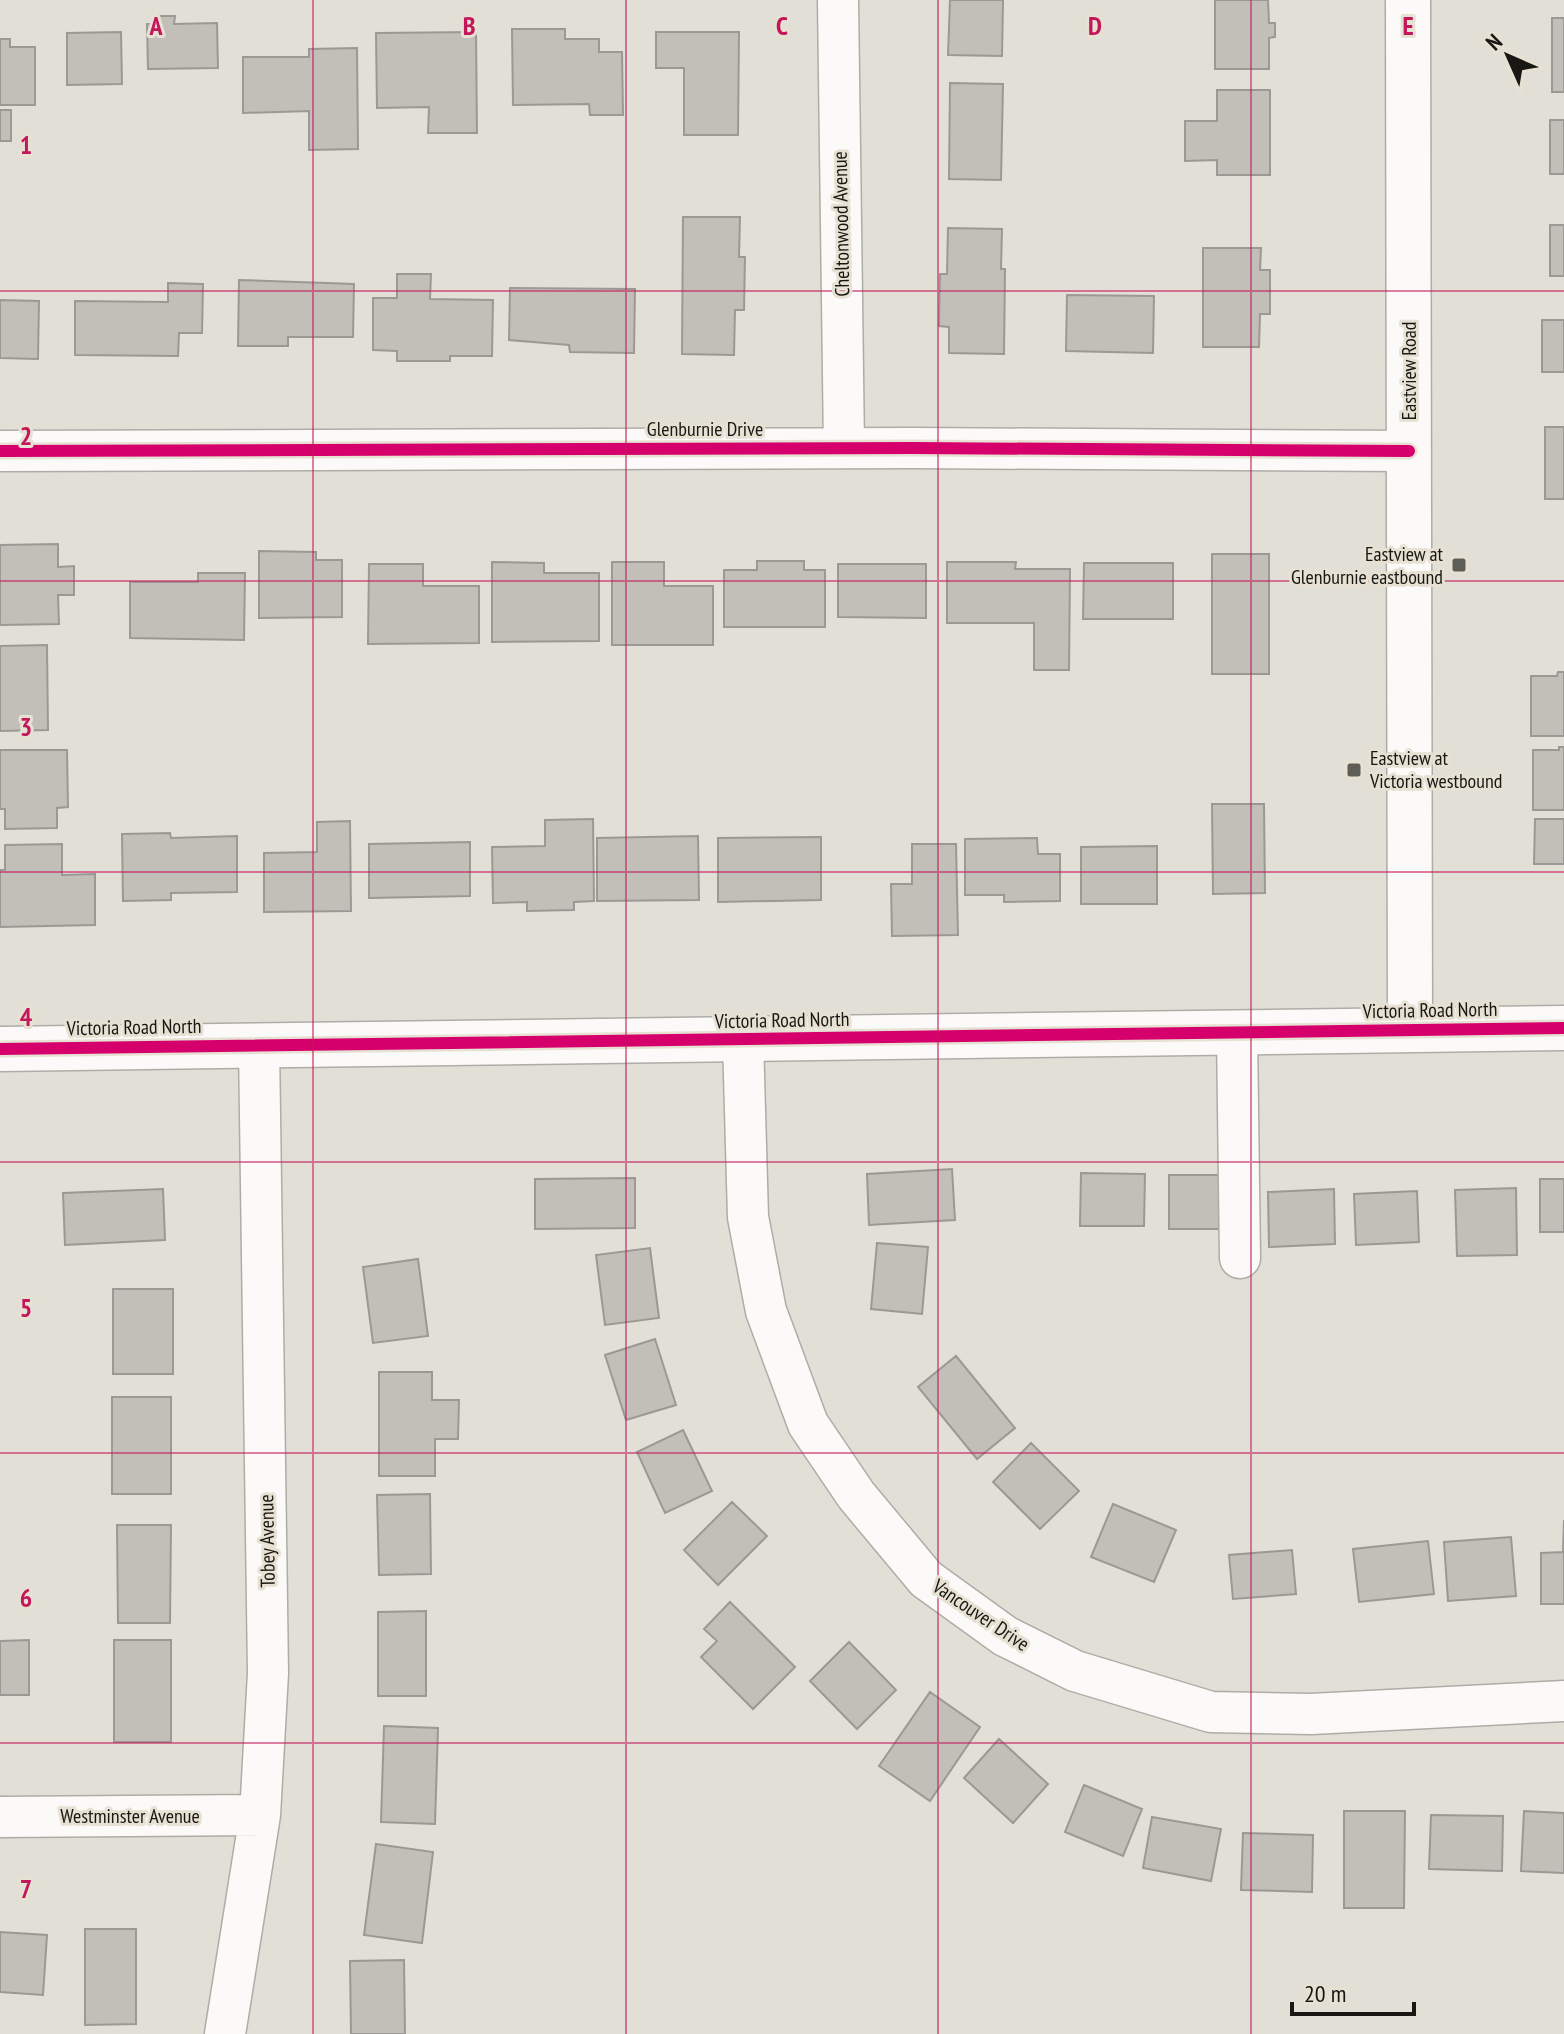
<svg xmlns="http://www.w3.org/2000/svg" width="1564" height="2034" viewBox="0 0 1564 2034" font-family="'PT Sans Narrow',sans-serif">
<style>
.building{fill:#c2bfb9;stroke:#9c9893;stroke-width:2}
.lines{fill:none;stroke-linecap:round;stroke-linejoin:round}
.minor-casing{stroke:#aeaca6;stroke-width:43}
.major-casing{stroke:#aeaca6;stroke-width:47}
.minor{stroke:#fbfaf9;stroke-width:40}
.major{stroke:#fbfaf9;stroke-width:44}
.cycleway-casing{stroke:#e6e1d3;stroke-width:17}
.cycleway{stroke:#d6006c;stroke-width:12}
.grid{fill:none;stroke:#c2185b;stroke-width:2;stroke-opacity:0.55}
.poi-dot{fill:#5f5d58;stroke:#e6e1d3;stroke-width:3}
.labels{text-anchor:middle;stroke-width:6;stroke-linejoin:round;paint-order:stroke}
.street-label{font-size:20px;fill:#191713;stroke:#e6e1d3}
.poi-label{font-size:20px;fill:#191713;stroke:#e6e1d3;text-anchor:end}
.grid-label{font-size:26px;text-anchor:middle;font-weight:bold;fill:#c2185b;stroke:#e6e1d3;stroke-width:6;stroke-linejoin:round;paint-order:stroke}
</style>
<rect width="100%" height="100%" fill="#e2dfd7"/>
<path class="building" d="M950,0h53l-1,56 -54,-1z
M1215,0h53l1,23h6v14l-6,1v31h-54z
M154,16h21l-1,8 43,-1 1,45 -70,1 -1,-45h7z
M1552,18h12v74h-12z
M512,29h53v10h34v13h23l1,63h-33l-1,-11 -76,1z
M121,32l1,52 -55,1v-52z
M476,32l1,101h-49l1,-26 -52,1 -1,-75z
M656,32h83l-1,103h-54v-67h-28z
M0,39h10v8h25v58h-35z
M357,48l1,101 -49,1v-39l-66,2v-56h66v-8z
M950,83l53,1 -2,96 -52,-1z
M1217,90h53v85h-53v-15l-32,1v-40h32z
M0,110h11v31h-11z
M1550,120h14v54h-14z
M683,217h57l-1,40h6l-1,53h-9l-1,45 -52,-1z
M1550,225h14v51h-14z
M948,228l54,1 -1,40h4l-1,85 -55,-1v-26l-10,-1 1,-52h7z
M1203,248h58l-1,22h10v44h-10l-1,33h-56z
M397,274h34l-1,25 63,1 -1,56h-42v5h-53v-10l-24,-1v-52h24z
M239,280l115,4 -1,53h-65v9h-50z
M168,283l35,1 -1,49h-23l-1,23 -103,-1v-54l93,1z
M510,288l125,1 -1,64 -64,-1 -1,-7 -60,-5z
M1067,295l87,1 -1,57 -87,-2z
M0,300l39,1 -1,58 -38,-1z
M1542,320h22v52h-22z
M1545,427h19v72h-19z
M58,544v23l16,-1v29h-16l1,29 -59,1v-80z
M259,551l57,1v8h26v57l-83,1z
M1212,554h57v120h-57z
M757,561h47v9h21v57h-101v-57h33z
M492,562l52,1v10h55v68l-107,1z
M612,562h52v24h49v59h-101z
M947,562h69l-1,7h55l-1,101h-35v-47h-87z
M1084,563h89v56h-90z
M369,564h54v22h56v57l-111,1z
M838,564h88v54l-88,-1z
M198,573h47l-1,67 -114,-2v-56h68z
M47,645l1,85 -48,1v-85z
M1558,672h6v64h-33v-60h26z
M1559,747h5v63h-31v-60h26z
M0,750h67l1,57 -11,1v20l-52,1v-20h-5z
M1212,804h52l1,89 -52,1z
M593,819l1,82 -20,1v8l-47,1v-9l-34,1 -1,-56 53,-1v-26z
M1535,819h29v45h-30z
M350,821l1,90 -87,1v-59l53,-1v-30z
M170,833l1,5 66,-2v56l-66,1v7l-48,1 -1,-67z
M698,836l1,64 -102,1v-63z
M821,837v63l-103,2v-64z
M1037,838l1,16h22v47l-56,1v-7h-39v-56z
M470,842v54l-101,2v-54z
M62,844v31l33,-1v51l-95,2v-57h5v-25z
M912,844h44l2,91 -66,1 -1,-52h21z
M1157,846v58h-76v-57z
M952,1169l3,51 -86,5 -2,-51z
M1081,1173l64,1 -1,52h-64z
M1169,1175h61v54h-61z
M635,1178v50l-100,1v-50z
M1540,1179h24v53h-24z
M1516,1188l1,67 -60,1 -2,-66z
M163,1189l2,51 -100,5 -2,-52z
M1334,1189l1,55 -66,3 -1,-55z
M1417,1191l2,51 -63,3 -2,-51z
M877,1243l51,4 -6,67 -51,-5z
M650,1248l9,70 -54,7 -9,-70z
M418,1259l10,77 -55,7 -10,-76z
M113,1289h60v85h-60z
M655,1339l21,66 -50,15 -21,-65z
M956,1356l59,72 -38,31 -59,-72z
M379,1372h53v28h27l-1,39h-23v37h-56z
M112,1397h59v97h-59z
M683,1430l29,61 -47,22 -28,-61z
M1031,1443l48,48 -39,38 -47,-47z
M430,1494l1,80 -52,1 -2,-80z
M732,1502l35,34 -49,49 -34,-35z
M1113,1504l63,26 -22,52 -63,-25z
M1564,1520v84h-23v-51l22,-1z
M117,1525h54l-1,98h-52z
M1511,1537l5,59 -68,5 -4,-59z
M1428,1541l6,53 -75,8 -6,-53z
M1292,1550l4,44 -63,5 -4,-44z
M730,1602l65,65 -42,42 -52,-52 16,-16 -13,-12z
M426,1611v85h-48v-84z
M29,1640v55h-29v-54z
M114,1640h57v102h-57z
M849,1642l47,48 -39,39 -47,-48z
M930,1692l50,35 -50,74 -51,-35z
M384,1726l54,2 -3,96 -54,-2z
M999,1739l49,45 -35,39 -49,-45z
M1084,1785l58,24 -19,47 -58,-24z
M1344,1811h61l-1,97h-60z
M1524,1811l40,2v60l-43,-2z
M1431,1815l72,1 -1,55 -73,-2z
M1152,1817l69,12 -10,52 -68,-13z
M1243,1833l70,2 -1,57 -71,-2z
M376,1844l57,8 -11,91 -58,-8z
M85,1929h51v95l-51,1z
M0,1932l47,3 -4,60 -43,-3z
M404,1960l1,74h-54l-1,-73z"/>
<g class="lines">
<defs>
<path id="minor" d="M838,0l6,448
M0,451l913,-3 496,3
M1237,1033l3,225
M743,1040l5,177 18,94 42,113 48,71 70,84 79,57 70,35 136,41 100,2 253,-13
M0,1817l260,-2
M225,2034l35,-219 8,-142 -9,-628"/>
<path id="major" d="M1408,0l2,1030
M0,1049l1564,-21"/>
</defs>
<use href="#minor" class="minor-casing"/>
<use href="#major" class="major-casing"/>
<use href="#minor" class="minor"/>
<use href="#major" class="major"/>
<defs>
<path id="cycleway" d="M0,451l913,-3 496,3
M0,1049l1564,-21"/>
</defs>
<use href="#cycleway" class="cycleway-casing"/>
<use href="#cycleway" class="cycleway"/>
</g>
<path class="grid" d="M313,0v2034M626,0v2034M938,0v2034M1251,0v2034M0,291h1564M0,581h1564M0,872h1564M0,1162h1564M0,1453h1564M0,1743h1564"/>
<g class="poi-dot">
<rect x="1451" y="557" width="16" height="16" rx="4"/>
<rect x="1346" y="762" width="16" height="16" rx="4"/>
</g>
<g class="labels">
<g class="street-label">
<text transform="translate(841 224) rotate(-91)" y="7">Cheltonwood Avenue</text>
<text transform="translate(1409 371) rotate(-90)" y="7">Eastview Road</text>
<text x="705" y="436">Glenburnie Drive</text>
<text transform="translate(1430 1010) rotate(-1)" y="7">Victoria Road North</text>
<text transform="translate(782 1020) rotate(-1)" y="7">Victoria Road North</text>
<text transform="translate(134 1027) rotate(-1)" y="7">Victoria Road North</text>
<text transform="translate(267 1541) rotate(-91)" y="7">Tobey Avenue</text>
<text transform="translate(981 1615) rotate(34)" y="7">Vancouver Drive</text>
<text x="130" y="1823">Westminster Avenue</text>
</g>
<g class="poi-label">
<text x="1443" y="561">Eastview at<tspan x="1443" dy="23">Glenburnie eastbound</tspan></text>
<text x="1370" y="765" text-anchor="start">Eastview at<tspan x="1370" dy="23">Victoria westbound</tspan></text>
</g>
</g>
<g class="grid-label">
<text x="156" y="35">A</text>
<text x="469" y="35">B</text>
<text x="782" y="35">C</text>
<text x="1095" y="35">D</text>
<text x="1408" y="35">E</text>
<text x="26" y="154">1</text>
<text x="26" y="445">2</text>
<text x="26" y="736">3</text>
<text x="26" y="1026">4</text>
<text x="26" y="1317">5</text>
<text x="26" y="1607">6</text>
<text x="26" y="1898">7</text>
</g>
<g transform="translate(1508 56) rotate(315)" stroke="#e6e1d3" stroke-width="6" paint-order="stroke">
<path d="M0-6L14 30L0 20L-14 30Z" fill="#191713"/>
<text y="-12" font-size="22" font-weight="bold" text-anchor="middle" fill="#191713">N</text>
</g>
<path d="M1292 2002v12h122v-12" fill="none" stroke="#191713" stroke-width="4"/>
<text x="1304" y="2002" font-size="24" fill="#191713" stroke="#e6e1d3" stroke-width="6" paint-order="stroke">20 m</text>
</svg>
